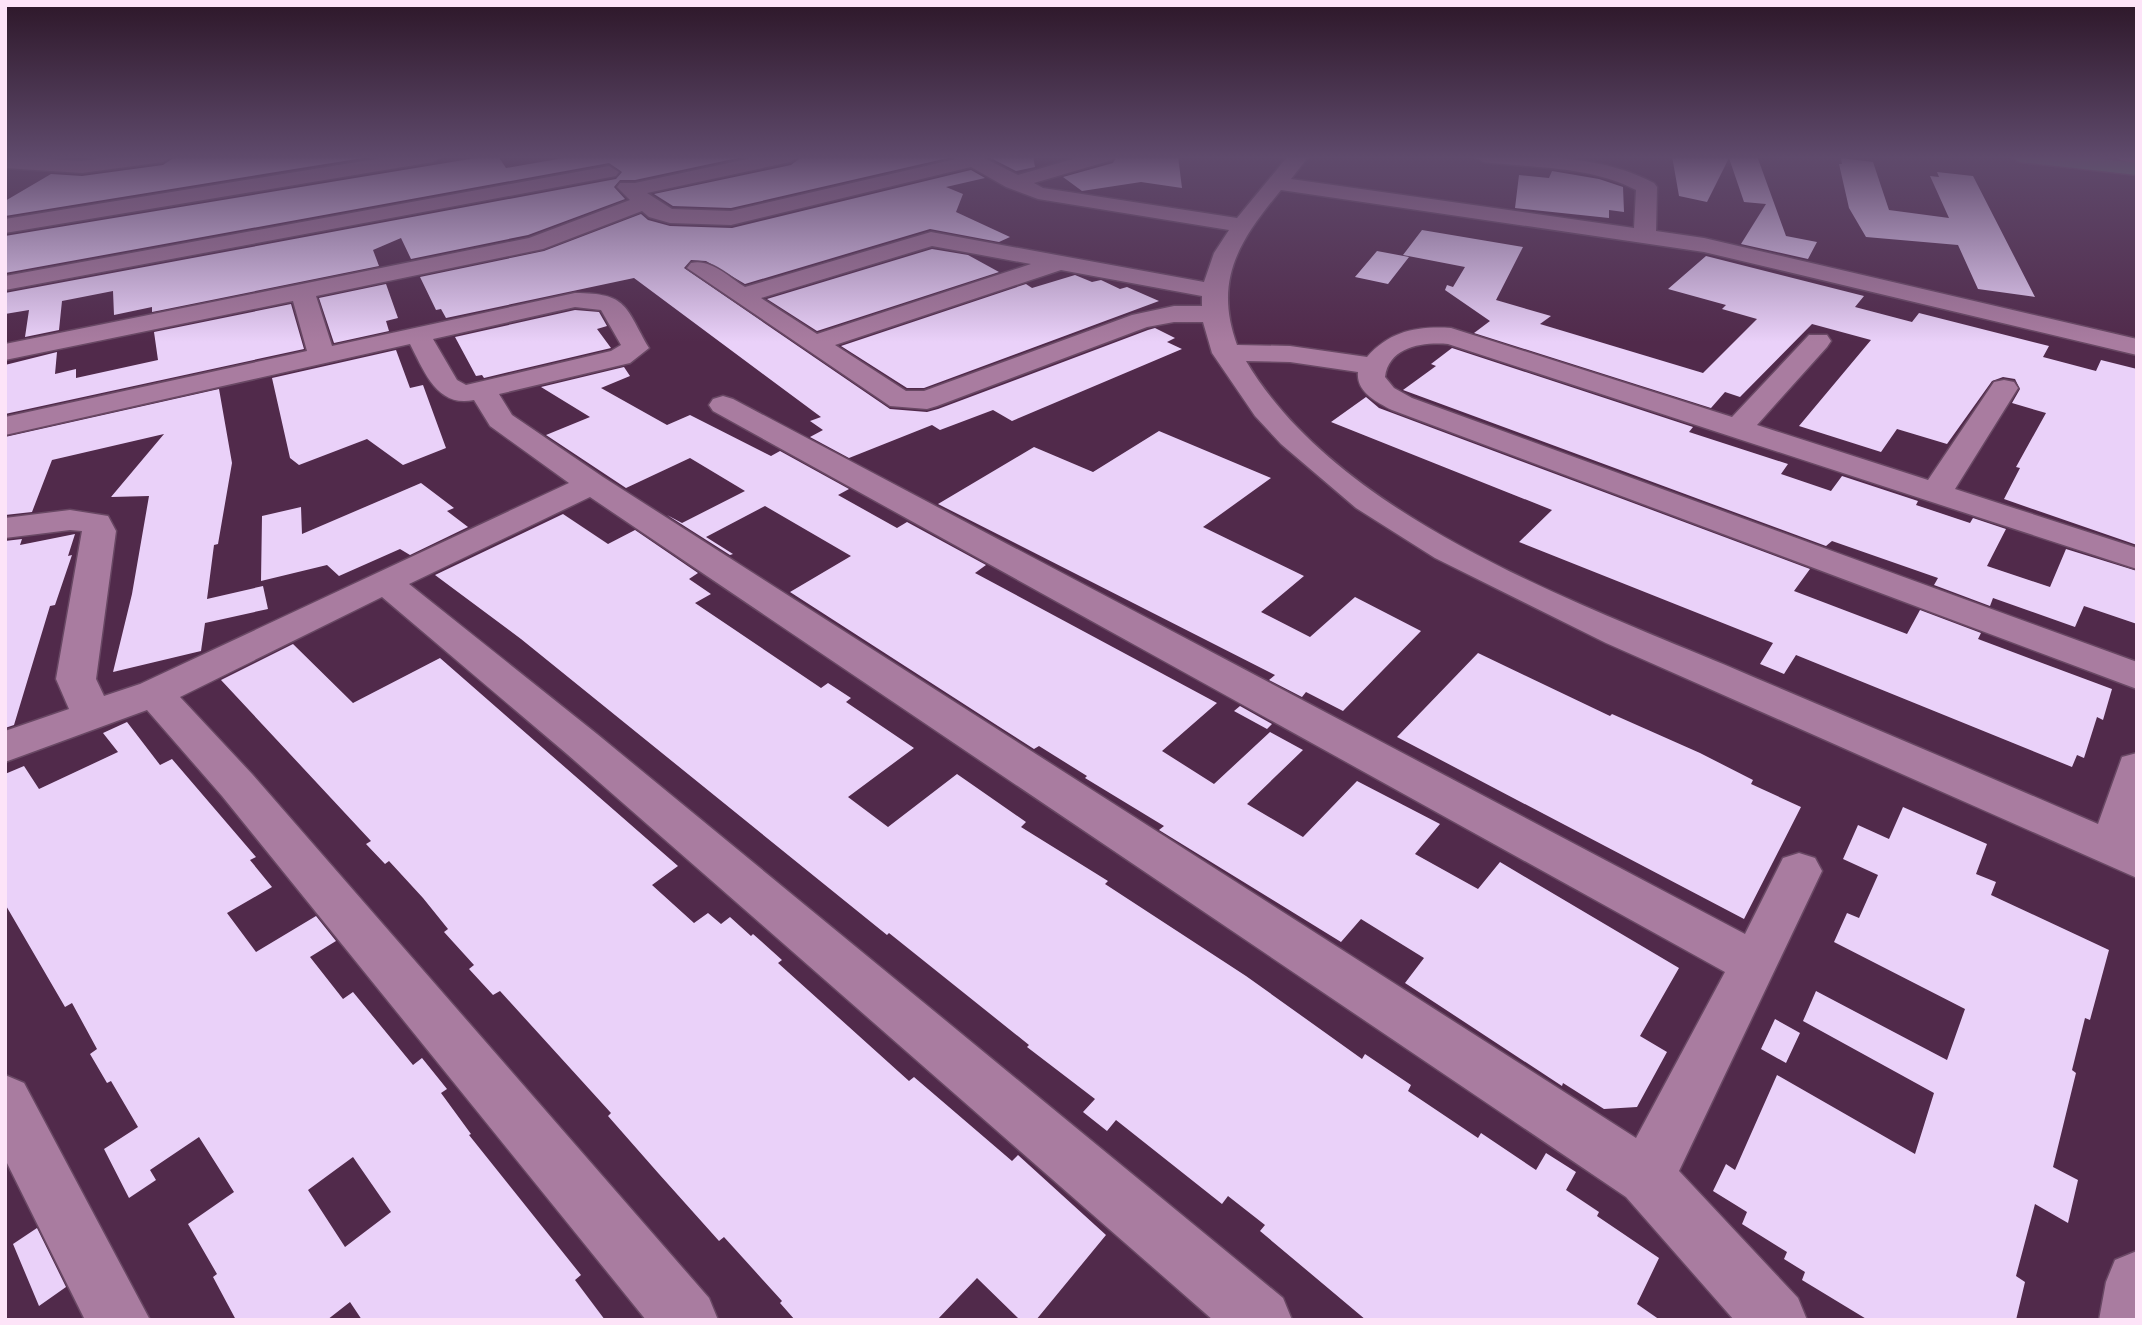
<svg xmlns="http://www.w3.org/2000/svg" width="2142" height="1325" viewBox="0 0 2142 1325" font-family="Lora,serif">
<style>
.building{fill:#ead1f9;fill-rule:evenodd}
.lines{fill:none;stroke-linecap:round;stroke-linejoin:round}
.minor-casing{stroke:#694864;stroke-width:3}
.major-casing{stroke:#694864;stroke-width:3}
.minor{fill:#a97ca0;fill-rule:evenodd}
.major{fill:#609379;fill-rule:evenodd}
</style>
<rect width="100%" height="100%" fill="#512a4b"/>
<path class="building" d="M176,156h199l-370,60v-15l46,-27 31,2 81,-11z
M488,156h10l8,12 69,-12h172l-112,24h-15l-6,7 11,12 -97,36 -117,24 -10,-21 -28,12 6,16 -227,46v-5l-38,8 -1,-24 -51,10 -3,29 -34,7 4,-27 -24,4v-21l611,-114 6,-7 -13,-9 -604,110v-37z
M803,156l149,1 -221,51 -58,-2 -19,-12 137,-29z
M987,156h46l2,11 -19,4z
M1117,156h61l4,32 -41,-6 -59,9 -19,-14 50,-14z
M1672,156h85l29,80 31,6 -9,17 -67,-15 25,-40 -22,-2 -15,-44 -22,44 -28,-6z
M1841,158l32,4 16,48 60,8 -19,-42 9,1 -2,-5 36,4 62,121 -57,-8 -20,-44 -92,-8 -17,-29 -10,-44h3z
M971,170l14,8 -39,9 17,7 -7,18 54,25 -11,5 -69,-13 -185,55 -39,-23 -15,-1 -7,8 206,141 37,3 11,-3 210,-79 7,-2 20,10 -8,4 15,7 -170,72 -19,-11 -53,20 -8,-5 -83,33 -39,-21 13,-7 -13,-9 11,-4 -187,-139 -188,40 -5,-9 -5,1 -16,-33 124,-26 97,-37 7,6 22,6 62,2z
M1552,171l47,8 24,8 1,25 -15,-2v8l-94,-10 4,-33 30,3z
M1422,230l101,17 -27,53 55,16 -11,8 163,49 54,-54 -35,-10 4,-4 -58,-16 38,-33 158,40 -9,11 57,15 7,-9 130,33 -6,11 53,14 5,-11 36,9v176l-133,-46 16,-31 -4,-1 30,-54 -34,-10 8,-14 -5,-10 -12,-2 -11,4 -45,63 -50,-15 -16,23 -82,-26 72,-86 -59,-16 -72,73 -15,-5 -14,16 -237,-75 16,-12 -45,-31 2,-5 6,2 12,-20 -62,-12z
M932,249l36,6 31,17 -182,59 -50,-32z
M1377,251l32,6 -21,27 -33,-7z
M1075,275l17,7 9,-2 19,9 7,-2 32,14 -235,87h-17l-66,-42 185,-62 6,4z
M386,284l12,34 -12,3 3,10 -55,12 -15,-45z
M291,304l13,45 -299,65v-49l52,-13 -2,22 21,-5v9l82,-18 -4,-28z
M575,310l24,2 8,14 -10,3 14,19 -127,30 -2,-3 -6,1 -21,-39z
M1452,348l241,79 -4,5 99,32 -7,10 50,17 11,-15 76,25 -2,4 54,18 3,-5 33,11 -19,37 63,21 16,-38 71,22v53l-53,-18 -9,21 -82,-29 -3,8 -56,-21 4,-7 -106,-37 -6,5 -423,-156 33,-24 -5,-2z
M396,350l14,38 13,-3 23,63 -43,17 -36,-26 -68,26 -9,-7 -18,-80z
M624,367l6,9 -29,12 66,37 23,-10 81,41 9,-5 69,38 -11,6 59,33 10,-6 79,43 -11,8 242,130 -55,48 52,33 56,-52 33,18 -56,54 56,33 54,-56 83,43 -25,30 63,35 22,-27 179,106 -39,68 27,16 -30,55 -33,2 -41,-26 -1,3 -157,-103 19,-25 -63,-39 -20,23 -182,-112 5,-4 -79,-48 2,-2 -48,-30 -5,3 -36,-23 -208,-134 61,-36 -86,-50 -59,31 27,17 -3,1 -63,-40 15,8 63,-32 -55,-33 -64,30 -80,-53 44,-18 -49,-30z
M219,389l13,74 -14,81 -4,1 -7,54 56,-13 5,23 -63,14 -4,28 -88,21 19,-78 17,-98 -38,1 53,-63 -112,26 -20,52 -27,3v-78z
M1366,397l13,11 431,161 -16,22 113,43 13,-24 61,23 -3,6 134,50 -9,31 -6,-3 -13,41 -7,-3 -5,12 -276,-112 -12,19 -24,-10 13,-21 -254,-101 33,-32 -221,-88z
M1159,431l112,47 -68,49 101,49 -43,36 49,25 45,-40 66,34 -78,80 -37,-19 -4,5 -33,-17 6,-5 -337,-171 96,-57 59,25z
M421,483l33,25 -7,3 21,16 -58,28 -10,-6 -61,27 -12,-11 -66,16 1,-65 39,-9 1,27z
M563,514l45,30 27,-14 63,43 -9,6 22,15 -16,9 126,85 7,-5 23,15 -5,4 68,46 -66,49 40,30 69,-53 69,48 -5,5 87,54 -3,3 141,92 116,83 3,-5 46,31 -3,6 70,47 3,-5 55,37 10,-17 30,19 -10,18 33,22 -2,4 62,42 -22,46 23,16h-294l-106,-89 5,-6 -37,-29 -6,8 -106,-84 -9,11 -24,-19 12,-13 -68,-52 2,-2 -140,-112 -2,2 -366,-296 -86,-64z
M75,534l-7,22 4,-1 -17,50 -5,1 -36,119 -9,3v-187l17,-2 -2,6z
M293,644l60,59 87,-45 238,208 -26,19 42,38 14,-10 13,11 9,-7 21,19 2,-2 29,26 -4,3 131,118 5,-4 98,84 6,-6 88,80 -70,85h-16l-43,-42 -40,42h-142l-15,-17 2,-2 -58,-64 -5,4 -60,-67 -51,-58 3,-3 -111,-122 -7,4 -24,-26 5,-4 -30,-33 4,-3 -25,-31 -34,-37 -4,3 -19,-20 5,-3 -150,-161z
M1478,653l132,63 2,-2 88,39 53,27 -2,4 50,23 -57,112 -347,-182z
M1240,706l32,18 -5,5 -33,-18z
M127,722l33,43 12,-6 84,98 -6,3 22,27 -45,26 29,39 60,-36 20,25 -26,16 33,42 10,-7 60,73 9,-7 25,31 -6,4 30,41 -2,1 112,140 -6,5 30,40h-243l-12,-18 -23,18h-91l-23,-43 4,-3 -29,-50 46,-32 -35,-55 -49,33 6,10 -27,18 -25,-49 34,-22 -27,-46 -4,2 -17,-29 7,-5 -25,-46 -7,4 -60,-103v-130l19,-8 15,23 79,-37 -15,-19zM353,1157l38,55 -46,35 -37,-57z
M1903,807l84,37 -11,30 20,8 -5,13 118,55 -19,70 -5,-2 -13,52 4,3 -23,94 25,13 -10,43 -33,-19 -19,72 9,6 -9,38h-148l-66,-40 3,-8 -21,-13 3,-7 -45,-28 5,-12 -34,-21 13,-27 9,6 42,-95 138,79 19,-61 -131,-72 13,-30 131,69 18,-51 -131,-67 13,-29 12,5 19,-43 -35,-16 15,-34 31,14z
M1775,1019l25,14 -14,30 -25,-14z
M37,1228l29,59 -27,19 -26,-62z"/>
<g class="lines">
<defs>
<path id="minor" d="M5,156l77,5 35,-5h56l-10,6 -81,11 -77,-5z
M394,156h49l-10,6 -428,71v-14z
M761,156h39l-10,6 -143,31 25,16 59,2 225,-52 -2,-3h26l38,19 65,-19h32l-3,4 -78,23 9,5 194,30 51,-62h21l-18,23 343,49 2,-38c-45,-24 -103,-22 -153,-28l-10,-6c61,0 126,-2 181,27l3,4 -1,44 48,7 433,101v16l-433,-103 -423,-62c-41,50 -68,89 -44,155l53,1 77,11c23,-26 50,-31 84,-29l281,89 77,-82h18l4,6 -4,6 -70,78 171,55 66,-98 10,-2 10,2 4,6 -63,101 182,59v21l-689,-225c-24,-2 -59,2 -63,33l9,11 18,10 725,264v27l-745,-279c-15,-8 -36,-18 -34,-38l-68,-10 -44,-1c93,157 330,241 491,309 120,51 241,102 361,154l24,-67 15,-4v125l-531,-235 -171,-85 -79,-50 -75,-64 -26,-28 -43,-63 -9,-31h-29l-27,5 -210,79 -10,3 -37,-3 -203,-138 4,-5c19,-5 38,14 54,24l186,-55 273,50 10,-29 15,-23 -191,-31 -32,-12 -35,-20 -240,58 -61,-2 -21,-6 -7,-6 -99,38 -227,47 16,50 243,-53c53,0 50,14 74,55l-19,15 -131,31 13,21 91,62 1033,661 89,-166 -1012,-561 -4,-6 4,-6 10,-3 10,3 1012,535 38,-76 16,-5 16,5 7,13 -143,300 119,127 9,22h-73l-108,-123 -1036,-700 -181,87 188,150 686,564 9,22h-79l-646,-566 -185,-157 -202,100 72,77 457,524 9,22h-72l-424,-524 -75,-86 -142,52v-31l64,-22 -13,-30 26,-148 -12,-1 -65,8v-20l65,-8 38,6 8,15 -20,148 8,17 36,-12 429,-201 -79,-57 -16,-26c-37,8 -50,-29 -64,-56l-405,91v-18l302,-66 -14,-50 -288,59v-16l524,-106 101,-38 -13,-13 3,-4h15zM932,246l99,18 -214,70 -56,-36zM1061,270l141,26v10h-28l-42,9 -208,76h-18l-71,-46zM575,307l26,3 20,35 -10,6 -145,34 -9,-5 -24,-41z
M2117,156h20v8l-17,-4z
M609,166l10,6 -3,4 -611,114v-14z
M5,1075l19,8 126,237h-65l-80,-161z
M2137,1251v69h-38l7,-38 9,-22z"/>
<path id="major" d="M2010,156h67l60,7v12l-117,-13z"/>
</defs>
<use href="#minor" class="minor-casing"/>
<use href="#major" class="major-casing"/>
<use href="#minor" class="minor"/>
<use href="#major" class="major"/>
</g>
<linearGradient id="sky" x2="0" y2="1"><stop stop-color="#2d1729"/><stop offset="0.46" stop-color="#5f4a6c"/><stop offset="1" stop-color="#5f4a6c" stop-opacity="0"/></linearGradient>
<rect width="2142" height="342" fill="url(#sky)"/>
<rect width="2142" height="1325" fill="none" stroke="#fde4f8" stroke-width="14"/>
</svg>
